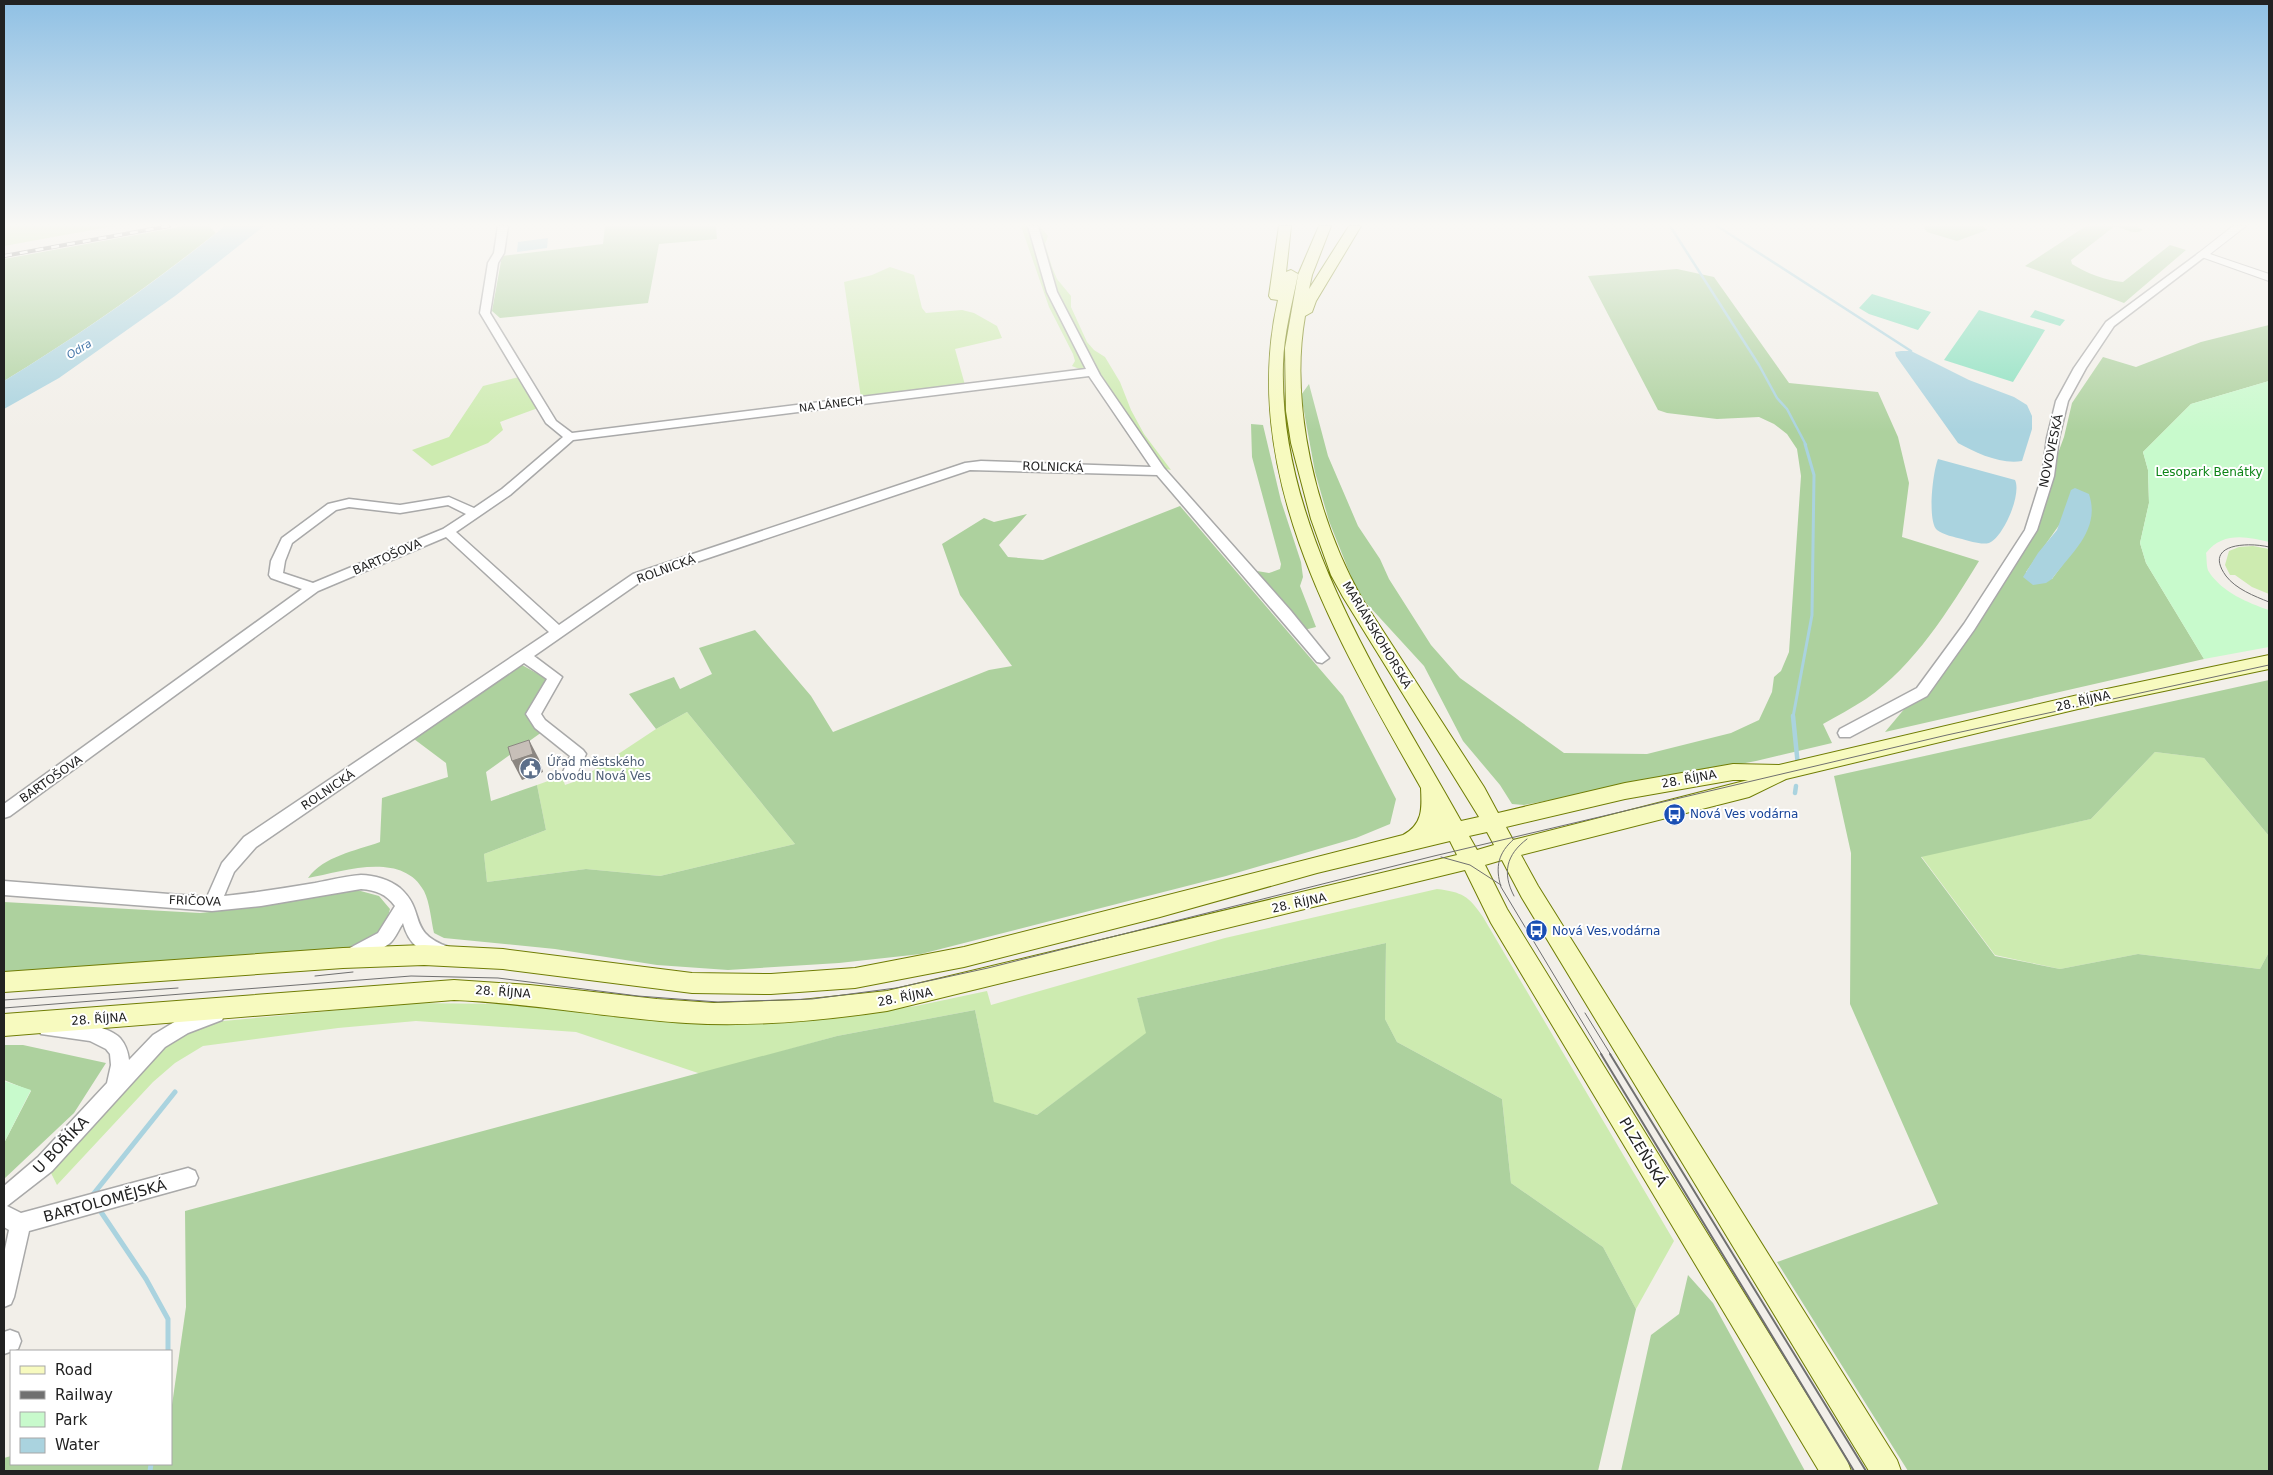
<svg xmlns="http://www.w3.org/2000/svg" width="2273" height="1475" viewBox="0 0 2273 1475" font-family="'DejaVu Sans',sans-serif">
<style>
.grass{fill:#cdebb0}
.forest{fill:#add19e;fill-rule:evenodd}
.park{fill:#c8facc}
.pitch{fill:#88e0be}
.water{fill:#aad3df}
.lines{fill:none;stroke-linecap:round;stroke-linejoin:round}
.stream-far3{stroke:#aad3df;stroke-width:2.5}
.stream-far2{stroke:#aad3df;stroke-width:3}
.stream-far1{stroke:#aad3df;stroke-width:4.5}
.stream{stroke:#aad3df;stroke-width:5}
.minor-casing{stroke:#a9a9a9;stroke-width:3}
.tertiary-casing{stroke:#a9a9a9;stroke-width:2}
.secondary-casing{stroke:#707d05;stroke-width:2}
.minor{fill:#fff;fill-rule:evenodd}
.tertiary{fill:#fff;fill-rule:evenodd}
.secondary{fill:#f7fabf;fill-rule:evenodd}
.tram-far1{stroke:#707070;stroke-width:1}
.tram{stroke:#707070;stroke-width:2}
.rail-casing{stroke:#707070;stroke-width:4}
.rail{stroke:#fff;stroke-width:2.5;stroke-dasharray:8;stroke-linecap:butt}
.shaded-wall{fill:#8b8681}
.building{fill:#c7bfb8;stroke:#8b8681}
.labels{text-anchor:middle;stroke-width:4;stroke-linejoin:round;paint-order:stroke}
.far-water-label{font-size:11px;font-style:italic;fill:#4a7aab;stroke:#fff}
.far-street-label{font-size:11px;fill:#222;stroke:#fff}
.street-label{font-size:12px;fill:#222;stroke:#fff}
.park-label{font-size:12px;fill:#0c8416;stroke:#fff}
.service-label{font-size:12px;fill:#4e5e75;stroke:#fff;text-anchor:start}
.transit-label{font-size:12px;fill:#164399;stroke:#fff;text-anchor:start}
.near-street-label{font-size:15px;fill:#222;stroke:#fff}
</style>
<rect width="100%" height="100%" fill="#f2efe9"/>
<path class="grass" d="M4,226h110l-110,20z
M1021,226h19l8,10 -3,8 7,23 5,12 14,17v11l16,35 7,8 11,7 15,25 11,28 13,24 27,36 -14,-3 -63,-92 -22,-9 3,-5 -2,-7 -24,-47z
M890,267l24,8 8,33 4,5 36,-3 12,3 23,13 5,12 -47,11 10,36 -104,13 -17,-116 28,-7z
M519,377l19,31 -38,14 3,8 -15,13 -56,23 -20,-16 37,-13 34,-51z
M2253,546l16,3v45l-17,-7 -17,-12h-5l-5,-10 4,-14 10,-4z
M687,712l108,132 -135,32 -74,-7 -99,13 -3,-28 62,-24 -9,-45 25,-9 3,9 14,-5 77,-51z
M2155,752l49,6 65,78v116l-9,17 -122,-15 -78,15 -65,-14 -74,-99 170,-37z
M1437,889c25,3 32,7 46,28l191,324 -38,68 -33,-62 -92,-64 -9,-84 -105,-57 -12,-23 1,-76 -249,55 10,35 -110,82 -43,-12 -19,-93 -138,26 -136,38 -125,-42 -160,-11 -78,7 -135,18 -28,17 -22,19 -96,103 -6,-12 101,-118 29,-18 32,-15 200,-19 93,1 142,16 184,-2 84,-12 71,-15 4,14 234,-67z"/>
<path class="forest" d="M185,226h24l7,7c-68,54 -138,103 -212,148v-122z
M605,226h111l1,13 -58,5 -11,59 -148,15 -8,-7 10,-55 101,-12z
M1926,226h57l4,4 -30,11 -30,-9 -3,-4z
M2086,226h49l8,4c-9,6 -19,-2 -28,-4l-44,34 1,4c14,9 35,17 51,18l47,-37 16,5 -62,53 -99,-37z
M1677,269l37,8 75,106 89,9 20,45 11,46 -7,54 77,24c-31,50 -64,104 -113,138 -14,9 -29,17 -43,25l9,19 -76,18 -232,44 -12,-1 -12,-19 -37,-44 -39,-75 -66,-72 -29,-73 -14,-49 -14,-77 8,-11 19,72 30,70 22,33 9,20 42,66 29,33 104,75 83,1 84,-21 28,-13 13,-28 2,-15 7,-6 8,-19 12,-176 -4,-27 -10,-15 -13,-10 -15,-7 -42,2 -50,-6 -9,-3 -70,-134z
M2269,325v56l-78,23 -48,48 5,18 1,33 -9,40 6,20 58,96 -319,73 88,-105 56,-96 35,-94 8,-34 31,-46 33,10 65,-25zM2062,521l1,43 -11,15 -26,-7z
M1251,424l12,1 18,76 20,61 2,15 -3,9 16,41 -12,3 -47,-59 12,2 11,-4 1,-5 -29,-107z
M1180,506l163,190 53,103 -6,25 -34,14 -130,38 -305,78 -82,9 -111,7 -71,-5 -102,-16 -111,-11 -10,-5c-3,-13 -4,-30 -10,-42 -22,-41 -83,-19 -116,-13 16,-22 47,-27 72,-36l2,-44 66,-21 -2,-14 -32,-24 108,-74 25,14 -14,27 16,21 -63,45 5,29 46,-16 9,45 -62,24 3,28 99,-13 74,7 135,-32 -108,-132 -31,17 -27,-35 45,-17 6,12 32,-15 -13,-26 56,-18 56,66 22,36 156,-62 23,-4 -52,-71 -18,-51 42,-26 10,4 33,-8 -28,31 9,12 35,3z
M2269,680v156l-65,-78 -49,-6 -64,67 -170,38 74,99 65,13 78,-15 122,15 9,-17v519h-361l-131,-209 161,-58 -88,-200 1,-151 -17,-77z
M357,890l22,6 11,13c-7,27 -13,29 -38,39l-348,24v-70l196,11 38,-4z
M1386,943l-1,76 12,23 105,57 9,84 92,64 33,62 -38,162h-1594v-13l7,-2v8h160v-52l15,-105 -1,-96 652,-175 138,-26 19,92 43,13 109,-82 -9,-35z
M4,1045h19l83,18 -32,50 -70,66v-36l27,-52 -27,-11z
M1688,1275l25,28 92,168h-184l30,-136 28,-21z"/>
<path class="park" d="M2269,381v161c-23,-6 -47,-10 -63,11 1,5 0,15 3,19 13,20 39,31 60,38v37l-65,12 -58,-96 -6,-20 9,-40 -1,-33 -5,-18 48,-48z
M4,1081l27,9 -27,53z"/>
<path class="pitch" d="M1872,294l59,18 -13,18 -49,-16 -10,-6z
M1979,310l66,20 -32,52 -69,-22z
M2035,310l30,10 -5,6 -30,-9z"/>
<path class="water" d="M225,226h39l-89,70 -116,82 -55,31v-28c77,-47 151,-98 221,-155z
M548,238l-1,10 -30,4 1,-10z
M1901,351h10l58,29 45,17 13,8 5,11v13l-10,32c-20,4 -46,-8 -64,-18l-62,-87 -1,-4z
M1938,459l77,21c7,14 -12,58 -26,63 -8,2 -19,-2 -27,-4 -8,-2 -18,-4 -25,-9 -10,-9 -4,-59 1,-71z
M2075,488l14,6c12,36 -18,59 -37,85l-6,4 -13,2 -10,-8 15,-24 19,-23 14,-40z"/>
<g class="lines">
<path class="stream-far3" d="M1670,226l89,139 18,33 10,11 19,36
M1717,226l194,125"/>
<path class="stream-far2" d="M1793,717l19,-102 2,-140 -9,-31"/>
<path class="stream-far1" d="M1793,716l5,50
M1795,793l1,-7"/>
<path class="stream" d="M91,1197l84,-105
M101,1212l45,67 22,40v32
M150,1471l1,-7"/>
<defs>
<path id="minor" d="M498,226h10l-4,27 -6,10 -8,50 66,108 16,12 514,-64 -39,-77 -19,-66h10l19,66 43,83 64,93 127,143 38,47 -7,5 -5,-1 -160,-187 -187,-5 -327,110 -109,76 28,21 -21,37 4,6 38,30 3,4 -10,22h-10l-3,-4 7,-16 -35,-28 -9,-14 21,-35 -23,-16 -268,184 -22,25 -10,24c31,-3 61,-8 91,-13 15,-3 31,-7 46,-8 13,0 29,5 39,13 27,24 6,44 49,59l3,5 -3,5 -6,2c-21,-7 -34,-13 -40,-36 -4,6 -8,16 -13,20 -9,7 -35,21 -44,17l-3,-5 3,-5 32,-17 17,-27c-9,-12 -19,-16 -34,-17l-100,17 -49,5 -208,-16v-14l203,16 15,-34 22,-26 305,-205 -103,-95 -128,54 -308,225 -6,2v-14l298,-215 -31,-11 -2,-3 2,-14 11,-23 46,-34 21,-5 51,6 49,-8 25,11 28,-19 61,-52 -17,-14 -66,-110 8,-50 6,-10zM1089,376l62,91 -170,-6 -16,2 -332,111 -74,51 -103,-93 54,-37 63,-55zM448,505l18,9 -23,15 -130,54 -30,-10 2,-12 7,-18 44,-33 13,-3 51,6z
M2199,253l8,2 -93,71 -28,42 -18,33 -9,37 -5,38 -17,54 -63,100 -47,66 -77,41h-10l-2,-4 2,-4 77,-41 47,-64 61,-94 17,-54 5,-38 9,-37 18,-33 32,-46z
M216,1006l6,2 3,6 -3,6 -34,13 -23,14 -113,124 -45,35 14,7 167,-45 7,3 3,7 -3,7 -166,46 -15,66 -3,7 -7,3v-53l5,-24 -5,-3v-41l34,-29 69,-74 4,-18 -1,-11 -4,-5 -16,-8 -49,-7 -3,-6 3,-6c16,-6 67,3 79,16 6,7 8,14 9,22l24,-25 23,-14z
M10,1330l8,3 3,8 -3,8 -14,5v-22z"/>
<path id="tertiary" d="M2233,226h13l-36,28 59,20v7l-73,-26z"/>
<path id="secondary" d="M1279,226h12l-5,46 5,-2 7,4c-6,30 -14,59 -15,90 -5,165 101,319 178,457l18,-4 -136,-220 -12,-22 -20,-56 -20,-76 -5,-32 -1,-63 13,-73 21,-49h12l-19,49 -3,14 40,-63h12l-45,75 -4,11 -7,4c-16,90 12,202 56,281l123,190 14,26 127,-30 108,-19 46,1 299,-70 191,-40v14l-191,40 -292,70 -37,18 -228,58 17,31 359,574 4,11h-32l-347,-573 -20,-38 -17,5 22,44 340,551 4,11h-32l-328,-548 -26,-53 -578,141c-67,10 -134,16 -201,12 -78,-5 -154,-20 -232,-23l-450,36v-22l450,-34 76,5 127,14 57,4 87,-3 86,-9 570,-136 -7,-14 -133,32 -157,44 -196,50 -109,21 -84,6 -79,-1 -189,-24 -79,-4 -81,3 -339,24v-20l339,-24 81,-3 79,4 189,24 79,1 84,-6 109,-21 439,-112c20,-11 19,-26 18,-47 -83,-147 -183,-313 -143,-488l-7,-1 -2,-3zM1733,780h15l-235,60 -7,-13 119,-28zM1487,832l7,13 -17,5 -8,-14z"/>
</defs>
<use href="#minor" class="minor-casing"/>
<use href="#tertiary" class="tertiary-casing"/>
<use href="#secondary" class="secondary-casing"/>
<use href="#minor" class="minor"/>
<use href="#tertiary" class="tertiary"/>
<use href="#secondary" class="secondary"/>
<path class="tram-far1" d="M2269,547c-20,-5 -67,-4 -43,29 10,13 28,20 43,26
M1514,839c-16,14 -19,28 -13,48l101,168
M1441,857l29,8 31,20
M1514,896c-12,-23 -8,-41 13,-57
M315,976l38,-4
M4,1000l174,-12
M4,1008l407,-32 87,2 140,18 80,6 94,-3 84,-11 92,-20 446,-112 513,-121 322,-70
M1585,1013l26,42"/>
<path class="tram" d="M1601,1054l253,417
M1610,1054l256,417"/>
<defs>
<path id="rail" d="M4,256l165,-30"/>
</defs>
<use href="#rail" class="rail-casing"/>
<use href="#rail" class="rail"/>
</g>
<path class="shaded-wall" d="M529,740l10,19 4,13 -21,8 -10,-19z"/>
<path class="building" d="M529,740l4,14 -21,7 -4,-14z"/>
<linearGradient id="sky" x2="0" y2="1"><stop stop-color="#8fc0e4"/><stop offset="0.52" stop-color="#f9f8f5"/><stop offset="1" stop-color="#f9f8f5" stop-opacity="0"/></linearGradient>
<rect width="2273" height="432" fill="url(#sky)"/>
<defs>
<symbol id="civic-disc" viewBox="-11 -11 22 22"><circle r="9.5" fill="#5c6f8a" stroke="#fff"/><path d="M-.6-6.5H3V-4.5H.6V-3L4-1V1h2V6H-6V1h2V-1L-.6-3ZM-1.2 2.5V6h2.4V2.5Z" fill="#fff"/></symbol>
<symbol id="bus-disc" viewBox="-11 -11 22 22"><circle r="9.5" fill="#1a4fb4" stroke="#fff"/><path d="M-5-6H5V4H4V6H2V4H-2V6H-4V4H-5ZM-3.5-4V0h7V-4ZM-3.5 1.2v1.5H-2V1.2ZM2 1.2v1.5H3.5V1.2Z" fill="#fff"/></symbol>
</defs>
<g fill-rule="evenodd">
<use href="#civic-disc" x="518" y="756" width="25" height="25"/>
<use href="#bus-disc" x="1662" y="802" width="25" height="25"/>
<use href="#bus-disc" x="1524" y="918" width="25" height="25"/>
</g>
<g class="labels">
<g class="far-water-label">
<text transform="translate(79 349) rotate(-31)" y="4">Odra</text>
</g>
<g class="far-street-label">
<text transform="translate(831 404) rotate(-7)" y="4">NA LÁNECH</text>
</g>
<g class="street-label">
<text transform="translate(2051 451) rotate(-78)" y="4">NOVOVESKÁ</text>
<text transform="translate(1053 467) rotate(2)" y="4">ROLNICKÁ</text>
<text transform="translate(387 557) rotate(-23)" y="4">BARTOŠOVA</text>
<text transform="translate(666 569) rotate(-20)" y="4">ROLNICKÁ</text>
<text transform="translate(1377 635) rotate(59)" y="4">MARIÁNSKOHORSKÁ</text>
<text transform="translate(2083 701) rotate(-13)" y="4">28. ŘÍJNA</text>
<text transform="translate(51 779) rotate(-35)" y="4">BARTOŠOVA</text>
<text transform="translate(1689 779) rotate(-10)" y="4">28. ŘÍJNA</text>
<text transform="translate(328 790) rotate(-34)" y="4">ROLNICKÁ</text>
<text transform="translate(195 901) rotate(2)" y="4">FRIČOVA</text>
<text transform="translate(1299 903) rotate(-12)" y="4">28. ŘÍJNA</text>
<text transform="translate(503 992) rotate(4)" y="4">28. ŘÍJNA</text>
<text transform="translate(905 997) rotate(-11)" y="4">28. ŘÍJNA</text>
<text transform="translate(99 1019) rotate(-4)" y="4">28. ŘÍJNA</text>
</g>
<g class="park-label">
<text x="2209" y="476">Lesopark Benátky</text>
</g>
<g class="service-label">
<text x="547" y="766">Úřad městského<tspan x="547" dy="14">obvodu Nová Ves</tspan></text>
</g>
<g class="transit-label">
<text x="1690" y="818">Nová Ves vodárna</text>
<text x="1552" y="935">Nová Ves,vodárna</text>
</g>
<g class="near-street-label">
<text transform="translate(61 1145) rotate(-46)" y="5">U BOŘÍKA</text>
<text transform="translate(1643 1152) rotate(59)" y="5">PLZEŇSKÁ</text>
<text transform="translate(105 1201) rotate(-15)" y="5">BARTOLOMĚJSKÁ</text>
</g>
</g>
<rect width="2273" height="1475" fill="none" stroke="#222222" stroke-width="10"/>
<rect x="10" y="1350" width="162" height="115" fill="#ffffff" stroke="#a7a7a7"/>
<rect x="20" y="1366" width="25" height="8" fill="#f7fabf" stroke="#a7a7a7"/>
<text x="55" y="1375" font-size="15" fill="#222222">Road</text>
<rect x="20" y="1391" width="25" height="8" fill="#707070" stroke="#a7a7a7"/>
<text x="55" y="1400" font-size="15" fill="#222222">Railway</text>
<rect x="20" y="1412" width="25" height="15" fill="#c8facc" stroke="#a7a7a7"/>
<text x="55" y="1425" font-size="15" fill="#222222">Park</text>
<rect x="20" y="1438" width="25" height="15" fill="#aad3df" stroke="#a7a7a7"/>
<text x="55" y="1450" font-size="15" fill="#222222">Water</text>
</svg>
